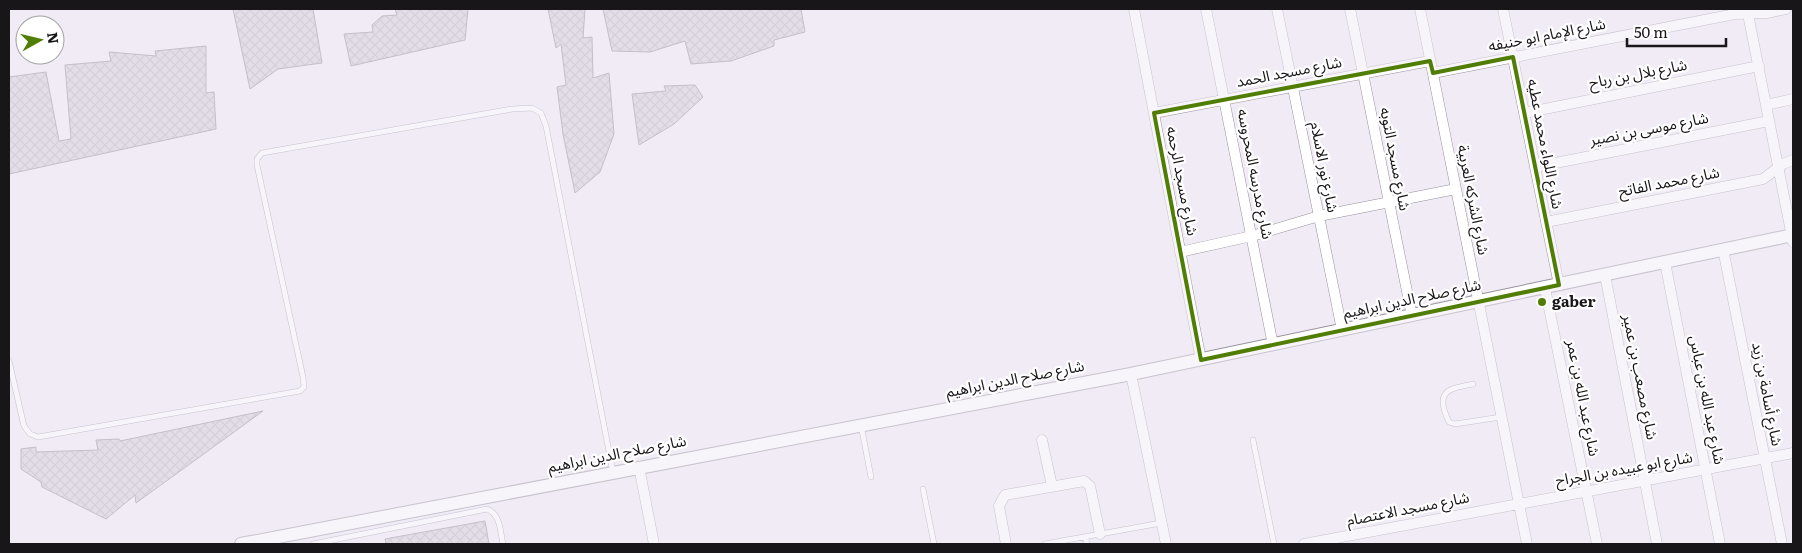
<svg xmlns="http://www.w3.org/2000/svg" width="1802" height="553" viewBox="0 0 1802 553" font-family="Literata,'Noto Sans Arabic',serif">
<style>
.building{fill:url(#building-cross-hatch);stroke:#8e8992}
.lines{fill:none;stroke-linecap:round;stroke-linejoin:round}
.service-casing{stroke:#97929c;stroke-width:6}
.minor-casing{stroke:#97929c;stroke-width:11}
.tertiary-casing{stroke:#97929c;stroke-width:14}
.service{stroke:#fff;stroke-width:5}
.minor{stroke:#fff;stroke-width:10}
.tertiary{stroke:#fff;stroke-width:12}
.marked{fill:none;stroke:#507d04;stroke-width:4;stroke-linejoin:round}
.poi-dot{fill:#507d04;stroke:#fff;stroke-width:2}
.labels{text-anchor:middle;stroke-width:4.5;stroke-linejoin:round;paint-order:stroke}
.street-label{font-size:15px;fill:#181619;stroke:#fff}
.poi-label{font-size:15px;font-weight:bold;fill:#181619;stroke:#fff;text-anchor:start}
</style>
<defs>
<pattern id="building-cross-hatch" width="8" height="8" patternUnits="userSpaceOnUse" patternTransform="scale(1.25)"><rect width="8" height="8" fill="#d3cdd7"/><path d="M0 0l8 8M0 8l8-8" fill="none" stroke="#b4afb8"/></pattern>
</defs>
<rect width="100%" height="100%" fill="#f1ebf5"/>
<path class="building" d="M233,9h80l9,54 -44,6 -28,20z
M395,9h73l-3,31 -114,26 -7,-32 29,-2 -1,-7 10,-9 15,-1z
M548,9h37l-2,29 9,-1 1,41 16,-5 5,61 -14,38 -25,21 -12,-59 -6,-47 9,-2 -5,-41 -5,4z
M603,9h198l4,23 -31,8v6l-43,15 -40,3 -6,-23 -35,11 -38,-1z
M206,46v47l8,-1 2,37 -207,45v-97l37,-5 13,69 12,-2 -6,-74 46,-4 -2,-9 47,4 -1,-5z
M695,85l8,12 -29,27 -35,21 -7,-51 34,-3 -2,-5z
M263,411l-127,92 -1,-8 -29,24 -64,-32 -1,-5 -20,-13v-20l15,-2v5l62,-2 -2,-10 23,-1 1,2z
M485,521l4,23h-103l-1,-5z"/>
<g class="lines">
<defs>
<path id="service" d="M9,361l15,65 6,8 8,3 262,-46 4,-4 -1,-10 -46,-212v-6l5,-6 250,-44 20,-1 9,5 5,13 67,346
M1473,384c-25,5 -39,7 -24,38l6,2 46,-7
M861,425l10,52
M1253,440l21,104
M923,489l11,55
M1085,537l2,7
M313,544l174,-35c14,6 13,22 16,35
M1045,544l116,-21"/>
<path id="minor" d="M1134,9l67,351
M1206,9l67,336
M1277,9l65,321
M1350,9l62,307
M1420,9l107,535
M1503,9l56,276
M1747,9l46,233
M1433,73l302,-59 32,-1 19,-4
M1766,105l27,-6
M1154,113l276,-52
M1524,113l235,-47
M1535,167l234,-46
M1546,222l217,-43 20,-15 10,-4
M1723,249l59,295
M1180,252l72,-16 67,-20 137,-27
M1665,262l55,282
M1605,275l52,269
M1545,288l52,256
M1131,374l35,170
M1042,440l10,46
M639,467l15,77
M1006,544l-7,-38 6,-11 79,-14 6,5 10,48
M1304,544l489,-91"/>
<path id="tertiary" d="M241,544l890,-170 662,-139"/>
</defs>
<use href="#service" class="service-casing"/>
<use href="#minor" class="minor-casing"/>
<use href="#tertiary" class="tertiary-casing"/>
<use href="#service" class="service"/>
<use href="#minor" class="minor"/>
<use href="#tertiary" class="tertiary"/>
</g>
<path d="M0 0H1802V553H0ZM1513,57l46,228 -358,75 -47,-247 276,-52 3,12z" fill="#f1ebf5" fill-opacity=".55" fill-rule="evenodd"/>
<path class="marked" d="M1513,57l46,228 -358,75 -47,-247 276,-52 3,12z"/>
<circle class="poi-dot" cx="1542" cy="302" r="5"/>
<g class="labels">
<g class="street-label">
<text transform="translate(1547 35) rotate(-11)" y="5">شارع الإمام ابو حنيفه</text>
<text transform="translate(1289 72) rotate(-11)" y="5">شارع مسجد الحمد</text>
<text transform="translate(1638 74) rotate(-11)" y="5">شارع بلال بن رباح</text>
<text transform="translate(1649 129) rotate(-11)" y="5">شارع موسى بن نصير</text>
<text transform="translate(1545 144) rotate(79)" y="5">شارع اللواء محمد عطيه</text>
<text transform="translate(1395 159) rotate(79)" y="5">شارع مسجد التوبه</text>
<text transform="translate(1324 167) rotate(79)" y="5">شارع نور الاسلام</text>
<text transform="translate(1255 174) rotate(79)" y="5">شارع مدرسه المحروسه</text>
<text transform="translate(1182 181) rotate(79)" y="5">شارع مسجد الرحمه</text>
<text transform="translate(1669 182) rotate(-11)" y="5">شارع محمد الفاتح</text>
<text transform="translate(1473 200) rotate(79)" y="5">شارع الشركه العربية</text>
<text transform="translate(1412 299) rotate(-12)" y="5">شارع صلاح الدين ابراهيم</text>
<text transform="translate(1640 377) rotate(79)" y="5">شارع مصعب بن عمير</text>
<text transform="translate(1015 379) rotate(-11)" y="5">شارع صلاح الدين ابراهيم</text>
<text transform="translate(1767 394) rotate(79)" y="5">شارع أسامة بن زيد</text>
<text transform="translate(1583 398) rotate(79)" y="5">شارع عبد الله بن عمر</text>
<text transform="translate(1707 400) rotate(79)" y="5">شارع عبد الله بن عباس</text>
<text transform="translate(617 454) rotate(-11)" y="5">شارع صلاح الدين ابراهيم</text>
<text transform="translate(1624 469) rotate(-10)" y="5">شارع ابو عبيده بن الجراح</text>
<text transform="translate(1408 509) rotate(-11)" y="5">شارع مسجد الاعتصام</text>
</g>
<g class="poi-label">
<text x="1552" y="307">gaber</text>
</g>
</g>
<rect width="1802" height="553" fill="none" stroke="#181619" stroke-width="20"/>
<g transform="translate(40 40) rotate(82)"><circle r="24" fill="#ffffff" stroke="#a3a2a3"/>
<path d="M0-4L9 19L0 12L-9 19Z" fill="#507d04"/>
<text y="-8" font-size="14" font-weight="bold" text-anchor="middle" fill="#181619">N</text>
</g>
<path d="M1627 38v8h99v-8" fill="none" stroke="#181619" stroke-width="2.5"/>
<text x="1634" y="38" font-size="15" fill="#181619" stroke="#ffffff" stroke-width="4" paint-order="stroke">50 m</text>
</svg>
